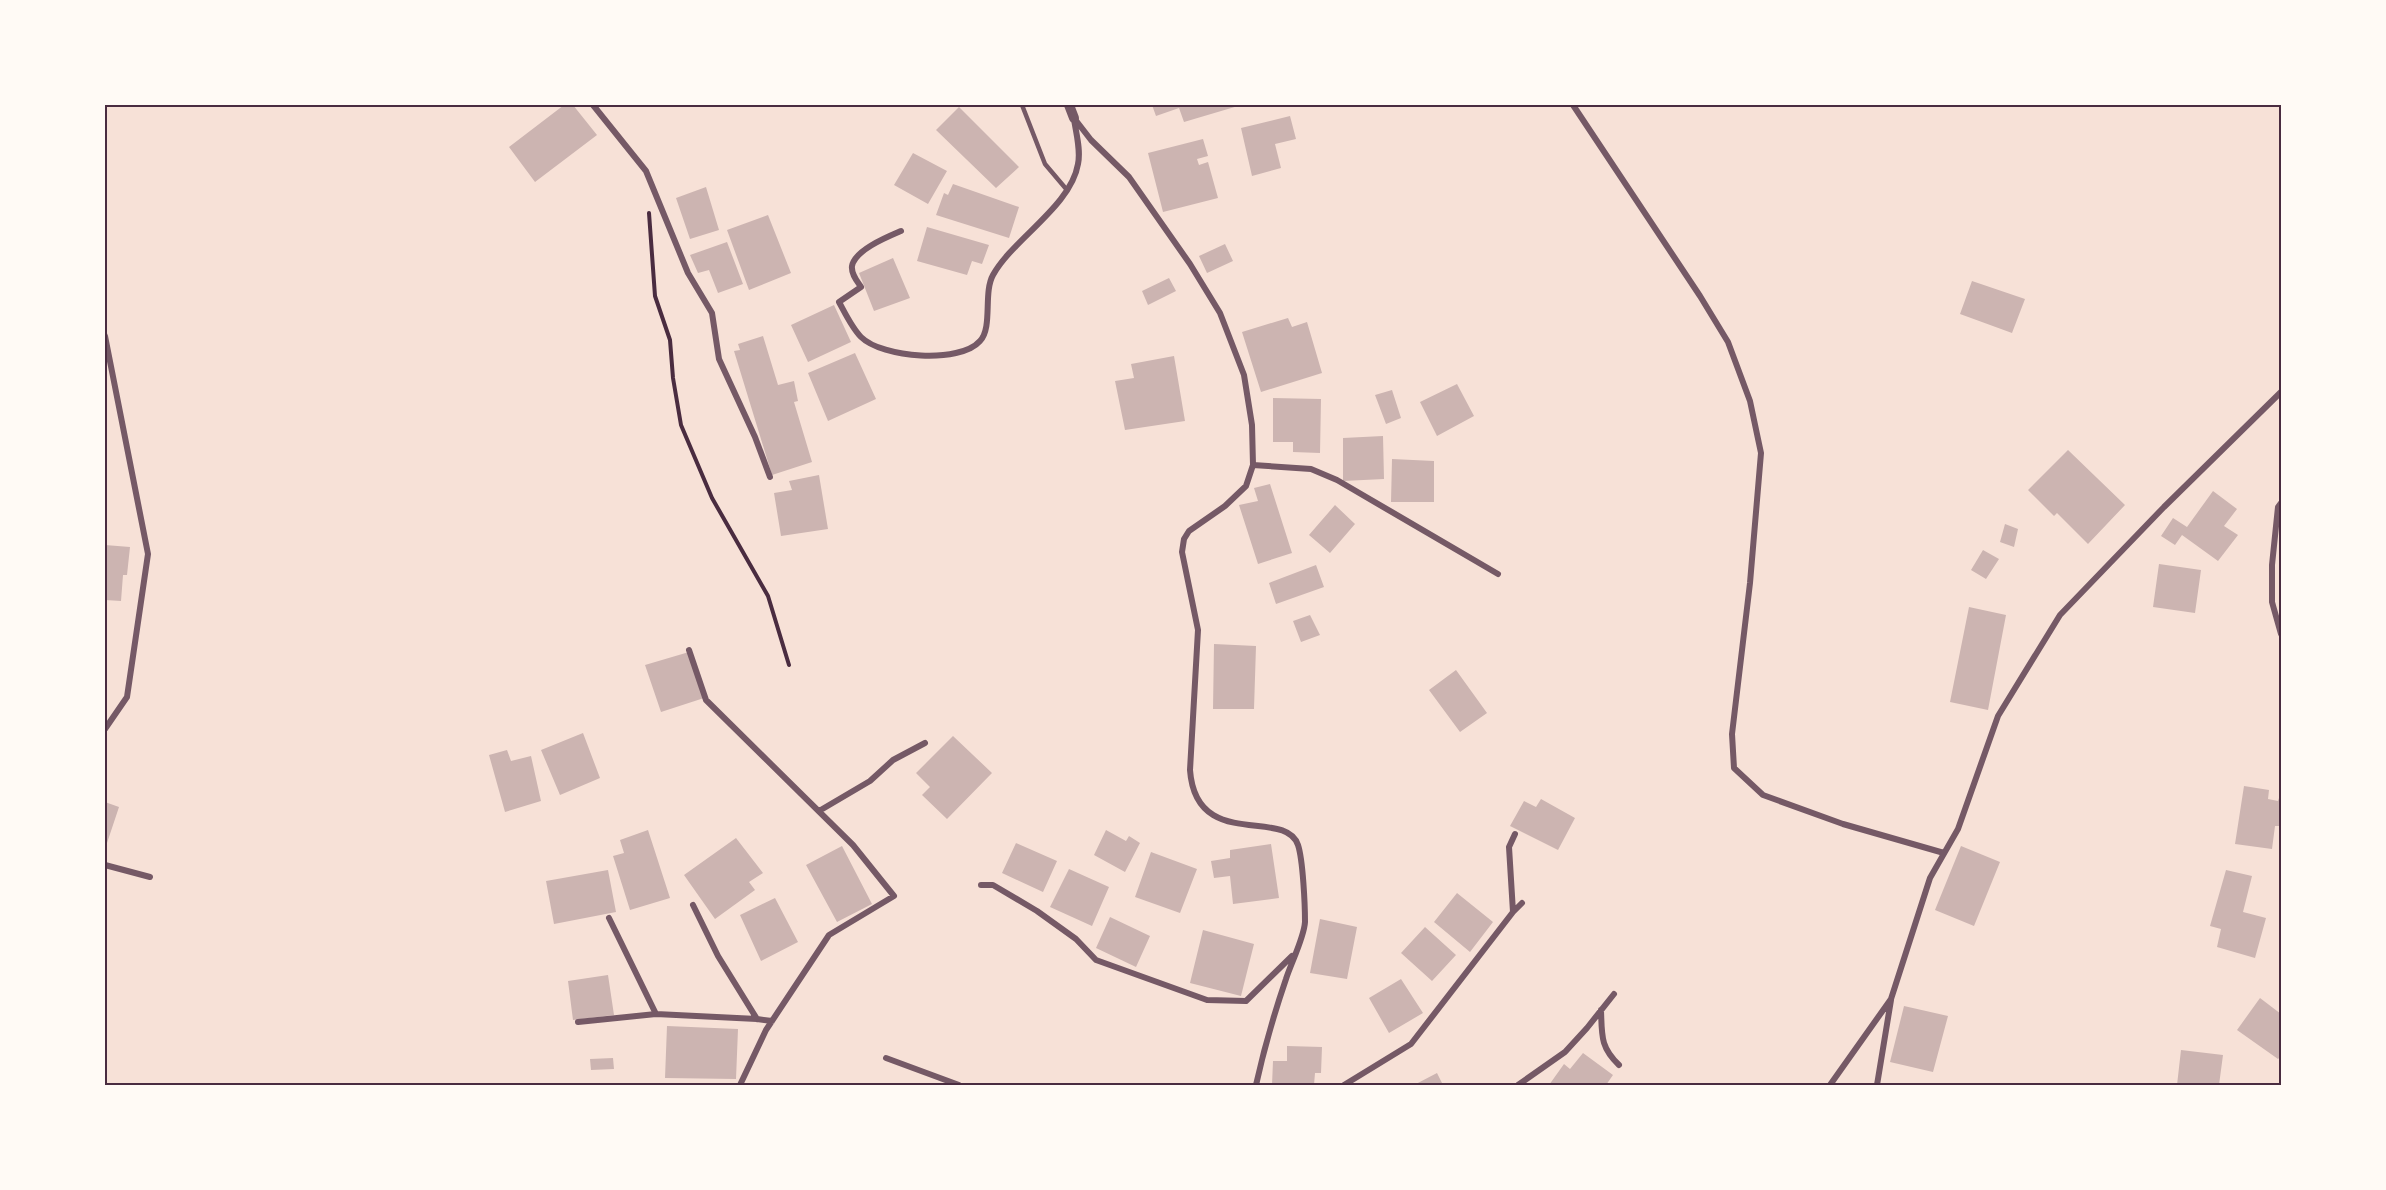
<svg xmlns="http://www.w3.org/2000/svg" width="2386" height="1190" viewBox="0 0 2386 1190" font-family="'Asap Condensed',sans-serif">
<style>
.building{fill:#ccb4b1}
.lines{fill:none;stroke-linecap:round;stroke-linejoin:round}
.path{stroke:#4a2c40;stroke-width:4}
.service{stroke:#755966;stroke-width:4.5}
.minor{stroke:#755966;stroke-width:6}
.tertiary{stroke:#755966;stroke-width:10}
.neatline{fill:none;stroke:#4a2c40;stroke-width:2}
</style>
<rect width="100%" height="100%" fill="#f7e1d7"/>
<path class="building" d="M564,105h9l24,30 -62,47 -26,-35z
M1152,105h86v1l-54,16 -5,-14 -23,8z
M959,107l60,60 -23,21 -60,-58z
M1290,116l6,23 -21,5 6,24 -29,8 -11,-48z
M1203,139l5,17 -11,3 2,6 9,-3 10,36 -55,14 -15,-59z
M913,153l34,18 -19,33 -34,-19z
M953,184l66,23 -10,31 -73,-23 8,-22 4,2z
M706,187l13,43 -29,9 -14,-41z
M768,215l23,58 -42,17 -22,-60z
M927,227l62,18 -7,19 -10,-3 -5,14 -50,-14z
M727,242l16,42 -25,9 -9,-23 -11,3 -8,-18z
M1225,244l8,17 -26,12 -8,-17z
M893,258l17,40 -36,13 -15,-38z
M1169,278l7,13 -28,14 -6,-14z
M1972,281l53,18 -13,34 -52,-19z
M834,305l17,37 -43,20 -17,-37z
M1288,318l4,9 15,-5 15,51 -61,19 -19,-60z
M763,336l15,49 16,-4 4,20 -4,1 18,60 -40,13 -38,-124 6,-1 -2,-6z
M855,353l21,46 -48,22 -20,-48z
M1174,356l11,65 -60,9 -10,-49 19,-3 -3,-14z
M1457,384l17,32 -37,20 -17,-34z
M1392,390l9,28 -15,6 -11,-29z
M1273,398l48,1 -1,54 -27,-1v-10h-20z
M1383,436l1,43 -41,2v-43z
M2068,450l57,55 -37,39 -31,-31 -3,3 -26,-26z
M1392,459l42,2v41h-43z
M819,475l9,54 -47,7 -7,-43 18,-3 -3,-9z
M1270,484l22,69 -34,11 -19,-59 19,-4 -4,-13z
M2213,491l24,18 -13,17 14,9 -20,26 -36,-26 -7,10 -14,-9 12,-18 14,9z
M1335,505l20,19 -25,29 -21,-18z
M2005,524l13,5 -4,18 -14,-5z
M105,545l25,2 -3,28h-4l-2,26 -16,-1z
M1983,550l16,9 -13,20 -15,-9z
M2159,564l42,6 -6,43 -42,-6z
M1316,565l8,22 -48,17 -7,-21z
M1969,607l37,8 -18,95 -38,-8z
M1310,615l10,20 -19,7 -8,-21z
M1214,644l42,2 -2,63h-41z
M689,652l15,46 -43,14 -16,-47z
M1456,670l31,43 -27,19 -31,-42z
M583,733l17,45 -40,17 -19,-45z
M953,736l39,37 -45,46 -25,-24 8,-8 -14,-14z
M507,750l4,11 20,-5 10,45 -36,11 -16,-57z
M2244,786l25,4 -1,9 10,2 3,-9v34h-6l-3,23 -37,-5z
M1541,799l34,19 -17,32 -48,-24 14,-25 12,6z
M105,802l14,5 -12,36 -2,-1z
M648,830l22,68 -40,12 -17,-54 11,-3 -4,-13z
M1106,830l20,11 3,-5 11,7 -15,29 -31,-17z
M736,838l27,35 -14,9 6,8 -40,29 -31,-44z
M1016,843l41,18 -14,31 -41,-19z
M1271,844l8,54 -46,6 -3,-28 -16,2 -3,-17 19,-3v-8z
M842,846l30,58 -35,18 -31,-57z
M1961,846l39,16 -26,64 -39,-16z
M1151,852l46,17 -17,44 -45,-16z
M1069,869l40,18 -17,39 -42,-19z
M608,870l8,42 -62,12 -8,-43z
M2226,870l26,6 -9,36 23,6 -11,40 -38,-11 4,-18 -11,-3z
M1457,893l36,29 -23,30 -36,-30z
M775,898l23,44 -37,19 -21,-46z
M1110,917l40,19 -14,31 -40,-19z
M1320,919l37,8 -10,52 -37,-6z
M1425,927l31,28 -24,26 -31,-28z
M1203,930l51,14 -13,52 -51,-13z
M608,975l6,40 -41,5 -5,-39z
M1401,979l22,34 -34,20 -20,-35z
M2260,998l21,16v42l-3,3 -41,-29z
M1904,1006l44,10 -15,56 -43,-10z
M667,1026l71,3 -2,50 -71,-1z
M1287,1046l35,1 -1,26h-6l-1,12h-42l1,-24h14z
M2181,1050l42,5 -4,30h-42z
M1583,1053l30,22 -7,10h-57l15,-21 6,5z
M613,1058l1,11 -23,1 -1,-11z
M1437,1073l6,12h-29z"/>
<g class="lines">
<path class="path" d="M649,213l6,83 15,44 3,38 8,47 31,73 56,98 21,69"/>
<path class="service" d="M1022,105l23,59 22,26"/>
<path class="minor" d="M593,105l53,66 42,102 24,40 7,46 36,78 15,40
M1573,105l127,191 28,46 22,59 11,52 -11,130 -18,151 2,34 29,27 80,29 101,29
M1074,118l17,22 38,37 61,87 30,49 24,62 8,50 1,40 -7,21 -21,20 -36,25 -5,8 -2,13 16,78 -8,140c6,82 95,37 108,75 5,15 7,60 7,77 -1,16 -14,41 -19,57 -12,35 -22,70 -30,106
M901,231c-14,6 -46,19 -49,35 -1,8 5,15 9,21l-22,15c6,11 13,26 22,35 21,21 99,27 119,4 13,-14 3,-48 13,-66 20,-36 78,-69 85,-111 3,-14 -2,-31 -4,-45
M105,336l43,218 -21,143 -22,32
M1253,465l58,4 26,11 161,94
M2281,503l-3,4 -6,58v37l9,32
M689,650l17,50 147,145 41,51 -65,39 -63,95 -26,55
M819,811l51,-30 23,-21 32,-17
M105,865l45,12
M981,885h12l44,26 39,28 20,21 111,40 39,1 46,-45
M693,905l25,51 39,63
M1513,912l9,-9
M609,918l47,96
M1601,1010c1,25 -1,37 18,55
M578,1022l78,-8 101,5 15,2
M886,1058l73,27
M1344,1085l67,-41 102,-132 -4,-65 6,-13
M1518,1085l47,-33 22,-24 27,-34
M1830,1085l61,-86 39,-121 28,-49 40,-113 62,-101 104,-108 117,-115
M1877,1085l14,-85"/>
<path class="tertiary" d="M1069,105l5,13"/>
</g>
<rect width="2386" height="1190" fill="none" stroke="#fffaf5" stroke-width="213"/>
<rect x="106" y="106" width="2174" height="978" class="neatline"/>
</svg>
